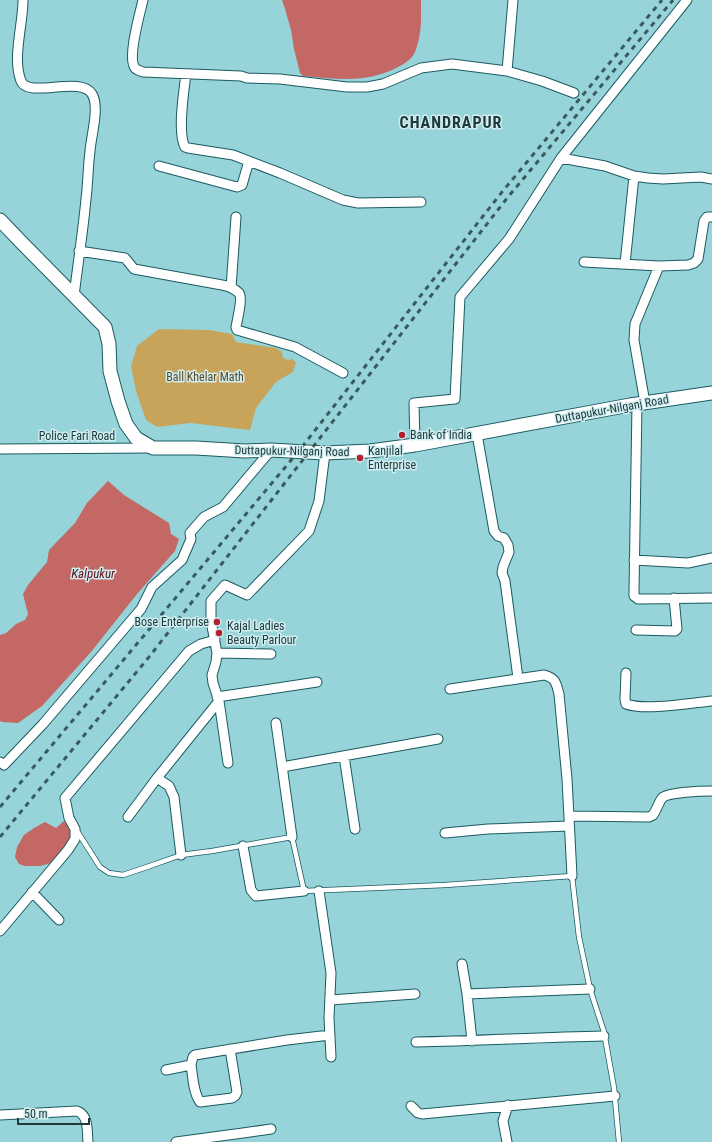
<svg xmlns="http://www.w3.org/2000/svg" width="712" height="1142" viewBox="0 0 712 1142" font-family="'Roboto Condensed',sans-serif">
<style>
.green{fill:#c8a45a}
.water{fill:#c36864}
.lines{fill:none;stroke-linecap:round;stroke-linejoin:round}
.service-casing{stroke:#1b5a60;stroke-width:6}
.minor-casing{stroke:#1b5a60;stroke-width:11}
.secondary-casing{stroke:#1b5a60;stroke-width:15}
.service{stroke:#fff;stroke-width:4.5}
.minor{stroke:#fff;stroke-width:9}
.secondary{stroke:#fff;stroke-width:13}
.rail{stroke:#3a5b5e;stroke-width:3;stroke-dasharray:5 5;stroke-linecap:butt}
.poi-dot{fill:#b3212c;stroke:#d0eef1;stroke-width:1.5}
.labels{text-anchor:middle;stroke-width:3;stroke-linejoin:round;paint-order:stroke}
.park-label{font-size:12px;fill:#5a4823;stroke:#d0eef1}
.street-label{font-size:12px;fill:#20393b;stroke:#d0eef1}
.poi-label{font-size:12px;fill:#20393b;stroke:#d0eef1;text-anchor:start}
.water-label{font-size:13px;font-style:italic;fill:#620c13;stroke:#d0eef1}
.district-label{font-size:16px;font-weight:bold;letter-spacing:1px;fill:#20393b;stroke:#d0eef1}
</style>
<rect width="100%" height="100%" fill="#96d4da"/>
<path class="green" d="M159,329l50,1 23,4 4,8 40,6 6,4 1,6 5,2 4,-1 4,3 -3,10 -17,10 -20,26 -6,22 -60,-7 -33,4 -11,-7 -10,-29 -5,-25 6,-20z"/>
<path class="water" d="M282,0h139c0,15 1,31 -4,46 -2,10 -9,16 -17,20 -32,18 -63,13 -97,10l-3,-3 -6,-24 -3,-19 -6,-21z
M108,481l16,14 45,28 2,11 8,5 -4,12 -38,43 -46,58 -49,54 -24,17 -16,-1 -2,-1v-86l6,-2 10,-9 9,-4 3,-6 -5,-20 5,-9 19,-23 2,-12 26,-27 12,-20z
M64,821l7,9 1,8 -21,25 -11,3h-15l-6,-2 -4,-7 2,-10 7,-12 10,-7 11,-6 11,6z"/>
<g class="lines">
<defs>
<path id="service" d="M77,831l23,36 9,6 14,2 24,-8 34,-12 31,-4 80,-14 12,54 141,-6 127,-9 7,61 11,52 14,43 10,56 5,54"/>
<path id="minor" d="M23,0c0,25 -11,58 -2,81 7,18 60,-6 71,13 8,13 -1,42 -2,57 -2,16 -2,32 -4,48 -3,32 -8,64 -12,97
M143,0c-3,13 -16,58 -8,68 2,2 5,3 8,4l98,4 6,2 33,1 67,8h20l16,-3 38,-16 31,-4 55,7 6,-71
M507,71l35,10 32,12
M186,74c-2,16 -9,59 -1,73l3,1 45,7 47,18 63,27 15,3 63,-1
M561,158l126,-158
M159,166l78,21 5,-2 7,-24
M79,251l46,7 9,11 88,16c6,1 13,4 17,8 4,5 -2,28 -3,34l1,3 58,17 48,26
M584,262l75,4 29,-1 6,-2 4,-4 6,-38 3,-4h5
M625,264l9,-88
M231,288l5,-71
M645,403l-11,-63 1,-16 24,-58
M637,404l-3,187v5l4,3 74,-1
M477,434l17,97 4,5 6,2 4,7 1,7 -6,15 -1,6 3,8 13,97
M415,445l-1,-42 41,-4 5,-102 49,-58 52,-81 44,8 29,10 14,2 15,1 38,-2 11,2
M0,449l152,-1
M634,560l54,3 24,-5
M636,630l39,1 2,-2 -3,-31
M217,653l54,1
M626,673l-1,26 1,5c19,7 64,-1 86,-3
M450,689l94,-14c12,3 12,8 15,19l8,85 5,97
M217,697l100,-15
M276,723l16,114
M344,756l11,73
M0,762l4,3 39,-41 98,-115 11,-22 30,-27 9,-21 -1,-6 14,-16 19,-10 48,-57
M228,763l-9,-62 -6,-18 -1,-8 4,-13 1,-9 -6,-32v-20l14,-16 22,10 62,-64 10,-30 6,-48
M282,767l156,-28
M157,778l12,8 5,11 7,58
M569,816l80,1 4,-2c3,-4 6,-13 9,-17 6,-6 41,-7 50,-7
M128,817l29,-39 62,-77
M445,833l43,-4 81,-3
M243,846l8,44 5,6 48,-5
M319,891l12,82 -2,45 2,39
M32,892l27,28
M0,931l68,-81 7,-11v-10l-6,-11 -4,-20 124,-147 12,-7 14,-4
M462,964l5,30 5,47
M467,994l123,-5
M330,1000l85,-6
M416,1042c63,-1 125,-5 188,-6
M191,1065c2,12 2,27 9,37l32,-4 3,-2 2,-4 -7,-43
M166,1070l25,-5 2,-8 2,-2 92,-15 43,-5
M411,1106l7,7 4,1 193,-18
M0,1115l77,-4c12,4 10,21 11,31
M176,1142l67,-9 28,-4
M507,1142l-4,-21 5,-16"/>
<path id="secondary" d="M0,220l23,24 82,83 4,17 1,27 8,30 8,23 10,14 17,10h43l49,3 26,-1 54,3 45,-2 45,-6 215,-40 82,-12"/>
</defs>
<use href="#service" class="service-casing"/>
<use href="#minor" class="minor-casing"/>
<use href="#secondary" class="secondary-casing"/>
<use href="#service" class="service"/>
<use href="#minor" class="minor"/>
<use href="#secondary" class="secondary"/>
<path class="rail" d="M0,807l298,-355 204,-260 160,-192
M0,837l149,-180 359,-460 165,-197"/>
</g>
<g class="poi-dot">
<circle cx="402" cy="435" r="4"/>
<circle cx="360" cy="458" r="4"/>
<circle cx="217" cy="622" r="4"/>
<circle cx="219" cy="633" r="4"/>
</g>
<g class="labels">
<g class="park-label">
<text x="205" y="381">Ball Khelar Math</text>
</g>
<g class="street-label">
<text transform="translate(612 409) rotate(-10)" y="4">Duttapukur-Nilganj Road</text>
<text x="77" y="440">Police Fari Road</text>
<text transform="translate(292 451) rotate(1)" y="4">Duttapukur-Nilganj Road</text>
</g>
<g class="poi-label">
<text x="410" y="439">Bank of India</text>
<text x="368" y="455">Kanjilal<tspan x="368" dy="14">Enterprise</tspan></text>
<text x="209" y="626" text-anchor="end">Bose Enterprise</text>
<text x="227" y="630">Kajal Ladies<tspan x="227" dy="14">Beauty Parlour</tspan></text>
</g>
<g class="water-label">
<text x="93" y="578">Kalpukur</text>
</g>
<g class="district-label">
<text x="451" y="128">CHANDRAPUR</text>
</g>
</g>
<path d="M18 1118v6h71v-6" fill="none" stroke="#20393b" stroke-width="2"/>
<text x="24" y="1118" font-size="12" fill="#20393b" stroke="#d0eef1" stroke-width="3" paint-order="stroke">50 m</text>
</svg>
